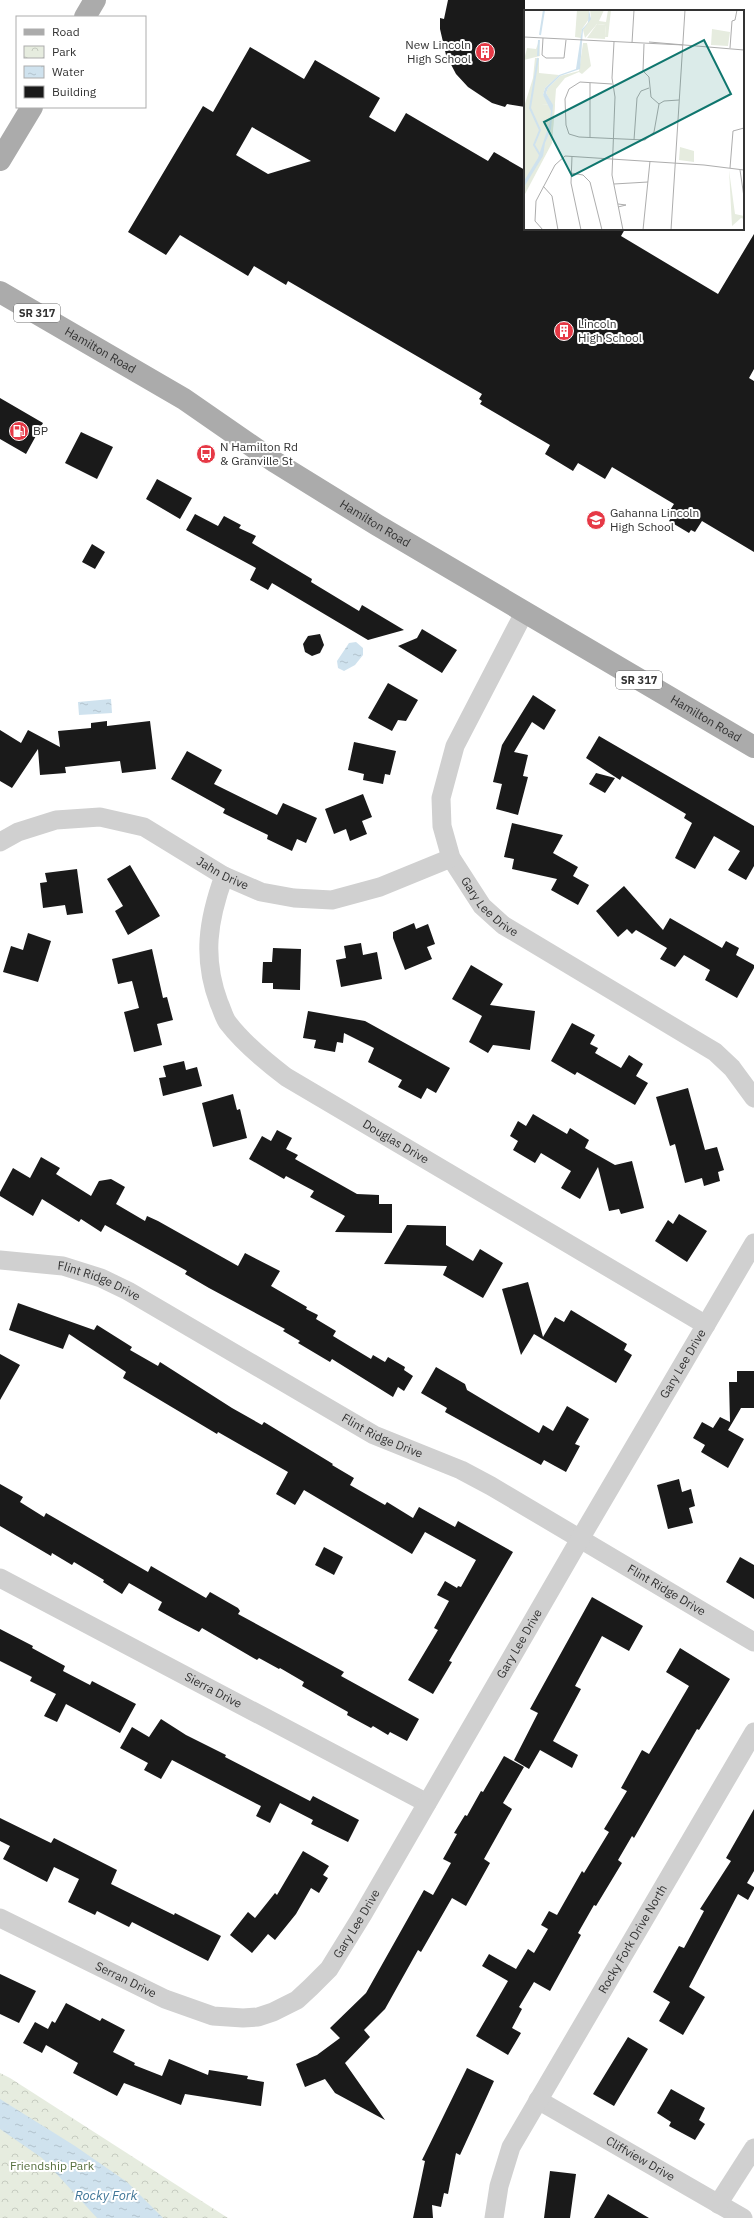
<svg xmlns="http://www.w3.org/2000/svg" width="754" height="2218" viewBox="0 0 754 2218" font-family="'IBM Plex Sans',sans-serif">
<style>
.park{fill:url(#park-crowns)}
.water{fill:url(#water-ripples)}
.building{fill:#1a1a1a;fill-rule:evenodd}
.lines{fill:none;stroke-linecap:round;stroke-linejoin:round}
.minor{stroke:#d0d0d0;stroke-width:19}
.primary{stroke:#ababab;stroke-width:22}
.labels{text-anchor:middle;stroke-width:4;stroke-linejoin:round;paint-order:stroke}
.shield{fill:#fff;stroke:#707070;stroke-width:1}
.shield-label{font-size:11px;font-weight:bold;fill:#333}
.poi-label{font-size:12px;fill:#333;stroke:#fff;text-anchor:start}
.street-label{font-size:12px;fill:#333;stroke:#fff}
.park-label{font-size:12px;fill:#56703f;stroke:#fff}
.water-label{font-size:13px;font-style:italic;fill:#3f7597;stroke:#fff}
.inset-river{fill:none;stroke:#cfe2ee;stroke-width:2}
.inset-road{fill:none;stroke:#adadad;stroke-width:1}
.view{fill:#0f766e;fill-opacity:0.15;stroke:#0f766e;stroke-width:2}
.inset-edge{fill:none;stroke:#333;stroke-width:2}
</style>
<defs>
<pattern id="park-crowns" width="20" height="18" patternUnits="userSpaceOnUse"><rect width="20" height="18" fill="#e6ecdf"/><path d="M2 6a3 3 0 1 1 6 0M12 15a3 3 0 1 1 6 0" fill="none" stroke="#c6cbc0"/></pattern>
<pattern id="water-ripples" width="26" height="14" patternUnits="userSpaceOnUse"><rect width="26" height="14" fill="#cfe2ee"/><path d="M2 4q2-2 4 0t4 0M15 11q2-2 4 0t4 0" fill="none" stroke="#b2c2cd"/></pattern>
</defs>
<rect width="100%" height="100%" fill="#fff"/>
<path class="park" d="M0,2073l10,5 218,140h-228z"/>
<path class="water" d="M356,642l7,6v7l-8,10 -11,6 -6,-3 -1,-7 12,-18z
M111,699l1,14 -33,2 -1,-13z
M0,2099l75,47 52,36 36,36h-66l-55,-60 -42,-29z"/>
<path class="building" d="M448,0h77v107l-18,-3 -2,3 -13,-4 -24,-16 -12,-13 -10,-19 -6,-26v-11l4,1z
M250,47l54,32 11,-19 65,38 -11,19 26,15 11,-19 82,48 6,-9 31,18v59h100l-4,7 97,58 36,-60v135l-5,9 5,3v171l-52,-31 -7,11 -4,-2 -2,3 -20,-12 2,-3 -4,-3 7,-11 -62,-37 -7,12 -27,-16 -5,8 -28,-17 5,-9 -70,-41 2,-3 -3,-2 3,-5 -194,-113 -2,4 -32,-19 -6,10 -68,-41 -14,20 -38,-23 75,-126 10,6zM252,127l59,34 -43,13 -32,-19z
M0,398l43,25 -17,31 -26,-15z
M81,432l32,15 -16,32 -32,-16z
M157,479l35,19 -12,21 -34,-20z
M195,514l23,12 6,-10 17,9 -2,3 17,8 -4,7 60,36 -1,3 48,29 3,-6 42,25 -36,10 -96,-57 -4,7 -18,-10 6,-12 -70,-38z
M92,544l13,8 -10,17 -13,-7z
M422,629l35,21 -15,23 -44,-27 19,-8z
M320,634l4,11 -4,8 -8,3 -7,-4 -2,-8 5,-8z
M388,683l30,17 -12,21 -8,-1 -6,11 -24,-13z
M533,695l23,15 -12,20 -12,-8 -18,30 14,3 -5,21 5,1 -10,38 -22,-6 6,-25 -9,-2 9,-37z
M107,721v5l43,-5 6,48 -34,4 -2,-12 -55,6 1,6 -26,2 -2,-26 -26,39 -12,-7v-51l21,13 7,-13 32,17 -2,-16 33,-3v-5z
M599,736l155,90v40l-8,14 -18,-10 12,-19 -26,-15 -19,33 -20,-11 17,-35 -8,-5 2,-4 -64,-38 -2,4 -34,-22z
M354,742l42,9 -6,24 -5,-1 -2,10 -20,-4 1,-6 -16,-4z
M187,751l35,19 -8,14 63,31 6,-12 34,15 -11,25 -9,-4 -5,12 -25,-12 1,-4 -45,-22 2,-4 -54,-30z
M596,773l19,5 -10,15 -16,-9z
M363,794l9,23 -10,4 5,13 -17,7 -4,-12 -12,5 -9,-25z
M512,823l51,12 -10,18 25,14 -5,9 16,9 -11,20 -27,-15 6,-11 -45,-10 2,-10 -10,-2z
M130,865l30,51 -32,19 -13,-24 8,-5 -16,-27z
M77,869l6,44 -16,2 -2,-10 -22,3 -3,-25 7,-1 -2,-9z
M624,886l39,44 7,-12 52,30 4,-7 13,7 -3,7 18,10v3l-17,30 -32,-18 5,-10 -26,-15 -9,12 -15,-8 7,-11 -31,-18 -4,4 -5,-5 -9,8 -22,-26z
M414,923l2,6 12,-5 7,20 -8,3 5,12 -27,11 -12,-32v-6z
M28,933l23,8 -13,41 -35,-10 8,-26 12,4z
M361,943l2,12 14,-3 5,27 -41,8 -5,-27 10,-2 -2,-12z
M273,948l28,1 -1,41 -27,-1v-6h-11l1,-21h9z
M152,949l11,49 4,-1 6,23 -16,4 5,21 -28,7 -10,-40 15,-4 -7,-27 -14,3 -6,-25z
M471,965l32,19 -13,21 45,6 -5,39 -37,-5 -5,8 -19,-11 13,-26 -30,-17z
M308,1011l57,10 85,47 -14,25 -9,-5 -6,11 -23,-12 4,-7 -34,-18 6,-14 -30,-15 -1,10 -6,-1 -2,10 -21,-4 2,-8 -13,-2z
M572,1023l23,12 -5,9 8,4 -3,5 26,15 8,-13 14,9 -7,12 12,7 -13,22 -58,-33 -2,3 -24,-14z
M184,1061l2,9 11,-3 5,19 -39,10 -4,-18 7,-1 -3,-11z
M688,1088l17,62 12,-3 7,23 -6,2 2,9 -16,5 -2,-8 -17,5 -10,-39 -5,2 -14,-49z
M233,1094l4,16 3,-1 7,29 -34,9 -11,-44z
M533,1114l34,20 3,-6 19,12 -4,8 30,17 17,-4 12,47 -23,6 -2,-5 -10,2 -11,-44 -18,32 -19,-11 10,-17 -30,-18 -6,10 -22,-13 5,-9 -8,-5 8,-15 8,5z
M277,1130l15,8 -6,11 12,6 -3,4 62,35 22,1v9h13v29l-57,-1 10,-16 -35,-19 4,-6 -28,-15 -2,3 -35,-20 13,-23 9,5z
M41,1157l19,11 -4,6 35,22 8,-15 12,-2 14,8 -9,17 29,17 2,-5 11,5 80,45 7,-13 35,18 -9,15 36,21 -1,2 12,6 -2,4 20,12 -3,5 38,23 2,-4 12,7 3,-5 17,10 -1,3 9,6 -9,15 -6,-4 -5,10 -61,-38 -2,3 -32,-19 2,-2 -17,-10 2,-2 -76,-41 -24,-14 2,-3 -82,-46 -4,7 -20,-13 -2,3 -37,-23 -9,17 -33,-20v-4l13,-24 17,10z
M679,1214l28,17 -20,31 -32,-21 13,-21 5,4z
M407,1225l39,1v19l27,16 7,-12 23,14 -20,35 -40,-23 4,-9 -63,-2z
M528,1282l15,55 12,-20 9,5 7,-12 56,34 -3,6 8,5 -16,28 -82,-49 -13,21 -19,-66z
M18,1303l76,27 3,-5 35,22 -2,3 28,16 2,-4 72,46 30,17 2,-3 69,42 -1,1 22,13 -4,7 35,20 2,-3 26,16 6,-11 36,20 3,-6 55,31 -64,109 3,1 -19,32 -25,-14 30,-50 -4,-2 15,-27 -12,-6 8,-14 12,7 1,-2 3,1 15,-27 -51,-28 -13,22 -108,-64 -9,15 -19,-11 12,-22 -70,-40 -1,2 -94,-56 3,-6 -57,-38 -6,15 -54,-19z
M0,1354l20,11 -20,35z
M436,1367l29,17 2,6 72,43 4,-8 10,6 14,-25 22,13 -14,25 5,2 -14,26 -22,-12 -3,5 -96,-53 2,-4 -26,-15z
M737,1371h17v37h-13l-13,22 16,9 -16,29 -27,-16 4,-7 -12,-7 9,-16 11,6 7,-11 10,5 -1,-40h8z
M679,1479l3,13 9,-3 4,17 -6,2 4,15 -25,6 -11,-44z
M0,1484l23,13 -3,5 24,15 2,-4 102,59 3,-6 55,32 4,-6 28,16 2,3 -2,3 106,58 -3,4 78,43 -12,22 -17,-9 -2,3 -15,-9 -2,2 -24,-13 1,-3 -46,-26 2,-4 -24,-14 -1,1 -20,-11 -2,2 -55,-32 -3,4 -23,-12 -18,-10 4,-8 -33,-19 -7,11 -19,-12 1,-2 -30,-18 -2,3 -20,-12 -1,3 -51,-30z
M324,1547l19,10 -9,18 -19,-10z
M740,1557l14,8v34l-28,-17z
M592,1597l51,29 -14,25 -27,-15 -27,50 6,3 -28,52 25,14 -6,13 -32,-18 -11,19 -15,-9 24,-47 -8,-4z
M0,1629l33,17 -1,2 33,18 -2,5 27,14 2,-4 44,23 -16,29 -54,-29 -9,18 -13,-6 12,-22 -26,-13 2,-4 -32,-16z
M680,1648l50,31 -31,51 -2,-1 -63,109 -2,-2 -14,24 4,3 -26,43 -2,-1 -16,28 3,2 -31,56 -16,-9 -15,25 3,2 -10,19 9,5 -13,22 -32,-19 32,-55 -26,-15 7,-12 27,15 12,-20 6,4 14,-24 -7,-4 8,-14 8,4 25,-44 2,2 25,-41 -5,-3 23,-38 -6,-3 21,-38 7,4 40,-68 -23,-14z
M161,1719l25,16 40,20 -1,2 85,44 3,-5 46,24 -11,22 -37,-18 2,-4 -33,-17 -10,20 -14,-7 5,-10 -89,-46 -11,19 -17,-9 4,-7 -28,-15 12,-21 17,10z
M504,1756l20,11 -21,36 9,6 -28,50 6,4 -24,43 -14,-8 -31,54 -3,-2 -33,59 -21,21 6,7 -25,26 40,57 -50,-27 -10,-14 -20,8 -9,-23 21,-9 23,-17 -10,-10 36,-35 58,-103 9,5 18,-32 -8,-4 14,-25 -3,-1 11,-18 2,1 14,-25 2,1z
M754,1809v62l-7,12 7,4v2l-6,11 -10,-6 -49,93 16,10 -22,38 -24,-14 11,-19 -17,-10 26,-46 5,2 20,-37 -4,-2 31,-48 -5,-3z
M0,1818l51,25 3,-5 63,32 -6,14 63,31 1,-2 46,23 -13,25 -76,-39 -3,5 -32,-16 -2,4 -27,-13 11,-23 -25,-12 -7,15 -44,-23 7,-13 -10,-5z
M303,1851l26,15 -6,9 5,3 -9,15 -8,-5 -15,26 -21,26 -7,-6 -16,19 -22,-18 18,-23 7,6 20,-25 2,2z
M0,1974l36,17 -17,32 -19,-9z
M66,2003l34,18 2,-3 23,12 -12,22 22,11 -1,2 28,11 7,-17 39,16 1,-5 39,6 -1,3 17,3 -3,24 -76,-12 -4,11 -57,-22 -7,13 -44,-23 5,-10 -32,-18 -4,8 -19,-10 12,-21 13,7 4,-8 3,2z
M628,2037l20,12 -34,57 -21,-12z
M467,2068l27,13 -34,74 -4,-2 -8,41 -4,-1 -3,14 -9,-2 1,13h-20l12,-57 -3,-1z
M671,2089l34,19 -6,12 6,4 -10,16 -26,-14 2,-4 -14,-9z
M550,2171l26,3 -6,44h-26z
M608,2194l41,24h-55z"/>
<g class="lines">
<g class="minor">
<path id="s1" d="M525,611l-70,135 -14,52 1,28 9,32 31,48 21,19 212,127 17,16 22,30"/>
<path id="s2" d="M0,842l18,-10 38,-12 44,-3 44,10 80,49 37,16 33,6 38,2 48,-13 71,-29"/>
<path id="s3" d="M224,876c-16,44 -22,82 -5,127 3,6 5,15 9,20 16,21 37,38 58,54l420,248"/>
<path id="s4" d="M0,1260l63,6 38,12 27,13 246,144 87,35 30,16 263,156"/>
<path id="s5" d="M0,1578l427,225"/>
<path id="s6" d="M0,1918l165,81 48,17 30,2 15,-1 15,-5 24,-12 14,-13 18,-18 34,-55 217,-375 174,-296"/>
<path id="s7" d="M538,2100l205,118"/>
<path d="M718,2204l36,-56"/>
<path id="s8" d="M494,2218l5,-32 12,-39 243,-415"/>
</g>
<g class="primary">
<path d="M85,17l10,-17"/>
<path d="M0,160l32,-53"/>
<path id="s9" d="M0,292l184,107 91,63 102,63 377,222"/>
</g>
</g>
<defs>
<symbol id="building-disc" viewBox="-11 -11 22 22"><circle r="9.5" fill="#e63946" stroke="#fff"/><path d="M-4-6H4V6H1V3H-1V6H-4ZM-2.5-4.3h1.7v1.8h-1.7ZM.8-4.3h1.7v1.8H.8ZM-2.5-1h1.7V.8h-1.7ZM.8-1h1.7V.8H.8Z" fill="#fff"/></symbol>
<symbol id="fuel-disc" viewBox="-11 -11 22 22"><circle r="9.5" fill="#e63946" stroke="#fff"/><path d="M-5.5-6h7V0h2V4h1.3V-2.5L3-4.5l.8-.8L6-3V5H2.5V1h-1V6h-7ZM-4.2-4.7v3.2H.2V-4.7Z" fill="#fff"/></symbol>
<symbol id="bus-disc" viewBox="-11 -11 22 22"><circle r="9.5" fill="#e63946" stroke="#fff"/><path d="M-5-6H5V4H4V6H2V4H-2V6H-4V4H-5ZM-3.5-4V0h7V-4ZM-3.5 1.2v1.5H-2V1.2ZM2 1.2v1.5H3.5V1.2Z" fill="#fff"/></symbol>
<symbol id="school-disc" viewBox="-11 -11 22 22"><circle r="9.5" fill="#e63946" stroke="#fff"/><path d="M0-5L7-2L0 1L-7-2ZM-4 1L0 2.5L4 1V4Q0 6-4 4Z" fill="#fff"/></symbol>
</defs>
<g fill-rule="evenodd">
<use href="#building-disc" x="474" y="41" width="22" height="22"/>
<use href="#building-disc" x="553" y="320" width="22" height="22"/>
<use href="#fuel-disc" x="8" y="420" width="22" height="22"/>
<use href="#bus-disc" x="195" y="443" width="22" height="22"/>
<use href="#school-disc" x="585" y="509" width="22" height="22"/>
</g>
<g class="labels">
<g class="shield">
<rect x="14" y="304" width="46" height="18" rx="3"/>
<rect x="616" y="671" width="46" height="18" rx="3"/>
</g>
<g class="shield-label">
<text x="37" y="317">SR 317</text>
<text x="639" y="684">SR 317</text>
</g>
<g class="poi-label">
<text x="471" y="49" text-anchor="end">New Lincoln<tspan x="471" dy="14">High School</tspan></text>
<text x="578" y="328">Lincoln<tspan x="578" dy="14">High School</tspan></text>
<text x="33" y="435">BP</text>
<text x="220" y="451">N Hamilton Rd<tspan x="220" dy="14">&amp; Granville St</tspan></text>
<text x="610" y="517">Gahanna Lincoln<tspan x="610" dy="14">High School</tspan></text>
</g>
<g class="street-label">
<text dy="4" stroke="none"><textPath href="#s9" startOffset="116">Hamilton Road</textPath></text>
<text dy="4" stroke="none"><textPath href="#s9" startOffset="441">Hamilton Road</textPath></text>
<text dy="4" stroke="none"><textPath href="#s9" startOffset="825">Hamilton Road</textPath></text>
<text dy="4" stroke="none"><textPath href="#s2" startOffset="241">Jahn Drive</textPath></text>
<text dy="4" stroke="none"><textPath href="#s1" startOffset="330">Gary Lee Drive</textPath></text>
<text dy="4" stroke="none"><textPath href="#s3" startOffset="359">Douglas Drive</textPath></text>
<text dy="4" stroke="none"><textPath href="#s4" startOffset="102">Flint Ridge Drive</textPath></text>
<text dy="4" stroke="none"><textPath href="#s6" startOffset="1068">Gary Lee Drive</textPath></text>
<text dy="4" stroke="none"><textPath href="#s4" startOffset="426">Flint Ridge Drive</textPath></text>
<text dy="4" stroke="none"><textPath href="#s4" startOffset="750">Flint Ridge Drive</textPath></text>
<text dy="4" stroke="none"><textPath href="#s6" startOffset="744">Gary Lee Drive</textPath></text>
<text dy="4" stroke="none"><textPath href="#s5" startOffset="241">Sierra Drive</textPath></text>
<text dy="4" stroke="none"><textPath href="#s6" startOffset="420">Gary Lee Drive</textPath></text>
<text dy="4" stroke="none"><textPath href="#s8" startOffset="314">Rocky Fork Drive North</textPath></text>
<text dy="4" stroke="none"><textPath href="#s6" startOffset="140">Serran Drive</textPath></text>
<text dy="4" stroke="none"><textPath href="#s7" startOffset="118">Cliffview Drive</textPath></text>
</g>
<g class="park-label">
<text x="52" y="2170">Friendship Park</text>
</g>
<g class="water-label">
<text x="106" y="2200">Rocky Fork</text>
</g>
</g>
<g transform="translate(524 10)">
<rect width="220" height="220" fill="#fff"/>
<path d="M188,19l18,3 -2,14 -17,-1zM205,160l6,44 9,2v3l-3,-1 -9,8z" fill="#e6ecdf"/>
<path d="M53,0h12v9l-7,10 -1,9 -6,-1zM66,0h14l-5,11 7,1 2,-12h3l-3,27h-3l1,-12 -9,-1 -12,14 -2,-8 8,-13zM15,31l1,15 -16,4 3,-12 9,1zM59,33h4l4,23 -9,8 -3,-2 -14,6 -9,11 -4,54 -28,53v-9l5,-8 21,-78 -4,-8 2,-5 12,-12 19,-5zM11,48h4v15l20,2 -14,13 -2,7 7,9 -26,3 9,-29z" fill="#e6ecdf"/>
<path d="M73,14l9,1 -1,14 -18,-1zM31,94l-3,38 -28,48v-85zM156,137l14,4v11l-15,-2z" fill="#e6ecdf"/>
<path d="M65,0l2,9 -8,11 -3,39 -20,7 -12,12 -2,5 7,12 -2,24 -6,14 -2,13 -19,31v-6l14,-23 12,-36 1,-11 -8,-16 2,-7 14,-13 17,-6 6,-40 6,-6z" fill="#cfe2ee"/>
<path class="inset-river" d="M16,25l4,-25M14,46l1,-16M14,48l-8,50 10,22 -6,15 6,10"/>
<path class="inset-road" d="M0,27l159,8M19,28l-1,17 4,3h18l2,-18M90,32l-2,36 3,19 -3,78 11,55M125,32l95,8M108,33l2,-33M206,38l2,-27 3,-1 2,-10M119,61l6,6 2,20 8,7M119,61l1,-27M88,74l-32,-2 -11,7 -4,10 1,26 3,9 10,3 66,3 9,-8 5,-28 5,-3 15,-1M66,127v-54M110,130l3,-42 4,-7 8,-3M48,146l-1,27 10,47M206,158l3,-37 11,-3M216,160l4,27M47,163l12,2 7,7 12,48M90,174l34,-2M19,176l9,10 6,34M94,194l8,1 -8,2M19,220l-8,-9 1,-20 19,-36 10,-9 139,9 40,5M119,220l7,-69M147,220l14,-220"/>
<path class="view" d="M180,30l27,54 -159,82 -28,-54z"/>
<rect width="220" height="220" class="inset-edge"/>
</g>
<rect x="16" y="16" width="130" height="92" fill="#ffffff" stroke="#adadad"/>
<rect x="24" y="29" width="20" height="6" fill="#ababab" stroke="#adadad"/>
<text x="52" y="36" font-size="12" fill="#333333">Road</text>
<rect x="24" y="46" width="20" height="12" fill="url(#park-crowns)" stroke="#adadad"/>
<text x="52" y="56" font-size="12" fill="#333333">Park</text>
<rect x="24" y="66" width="20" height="12" fill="url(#water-ripples)" stroke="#adadad"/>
<text x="52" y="76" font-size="12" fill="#333333">Water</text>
<rect x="24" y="86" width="20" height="12" fill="#1a1a1a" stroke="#adadad"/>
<text x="52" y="96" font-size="12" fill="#333333">Building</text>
</svg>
